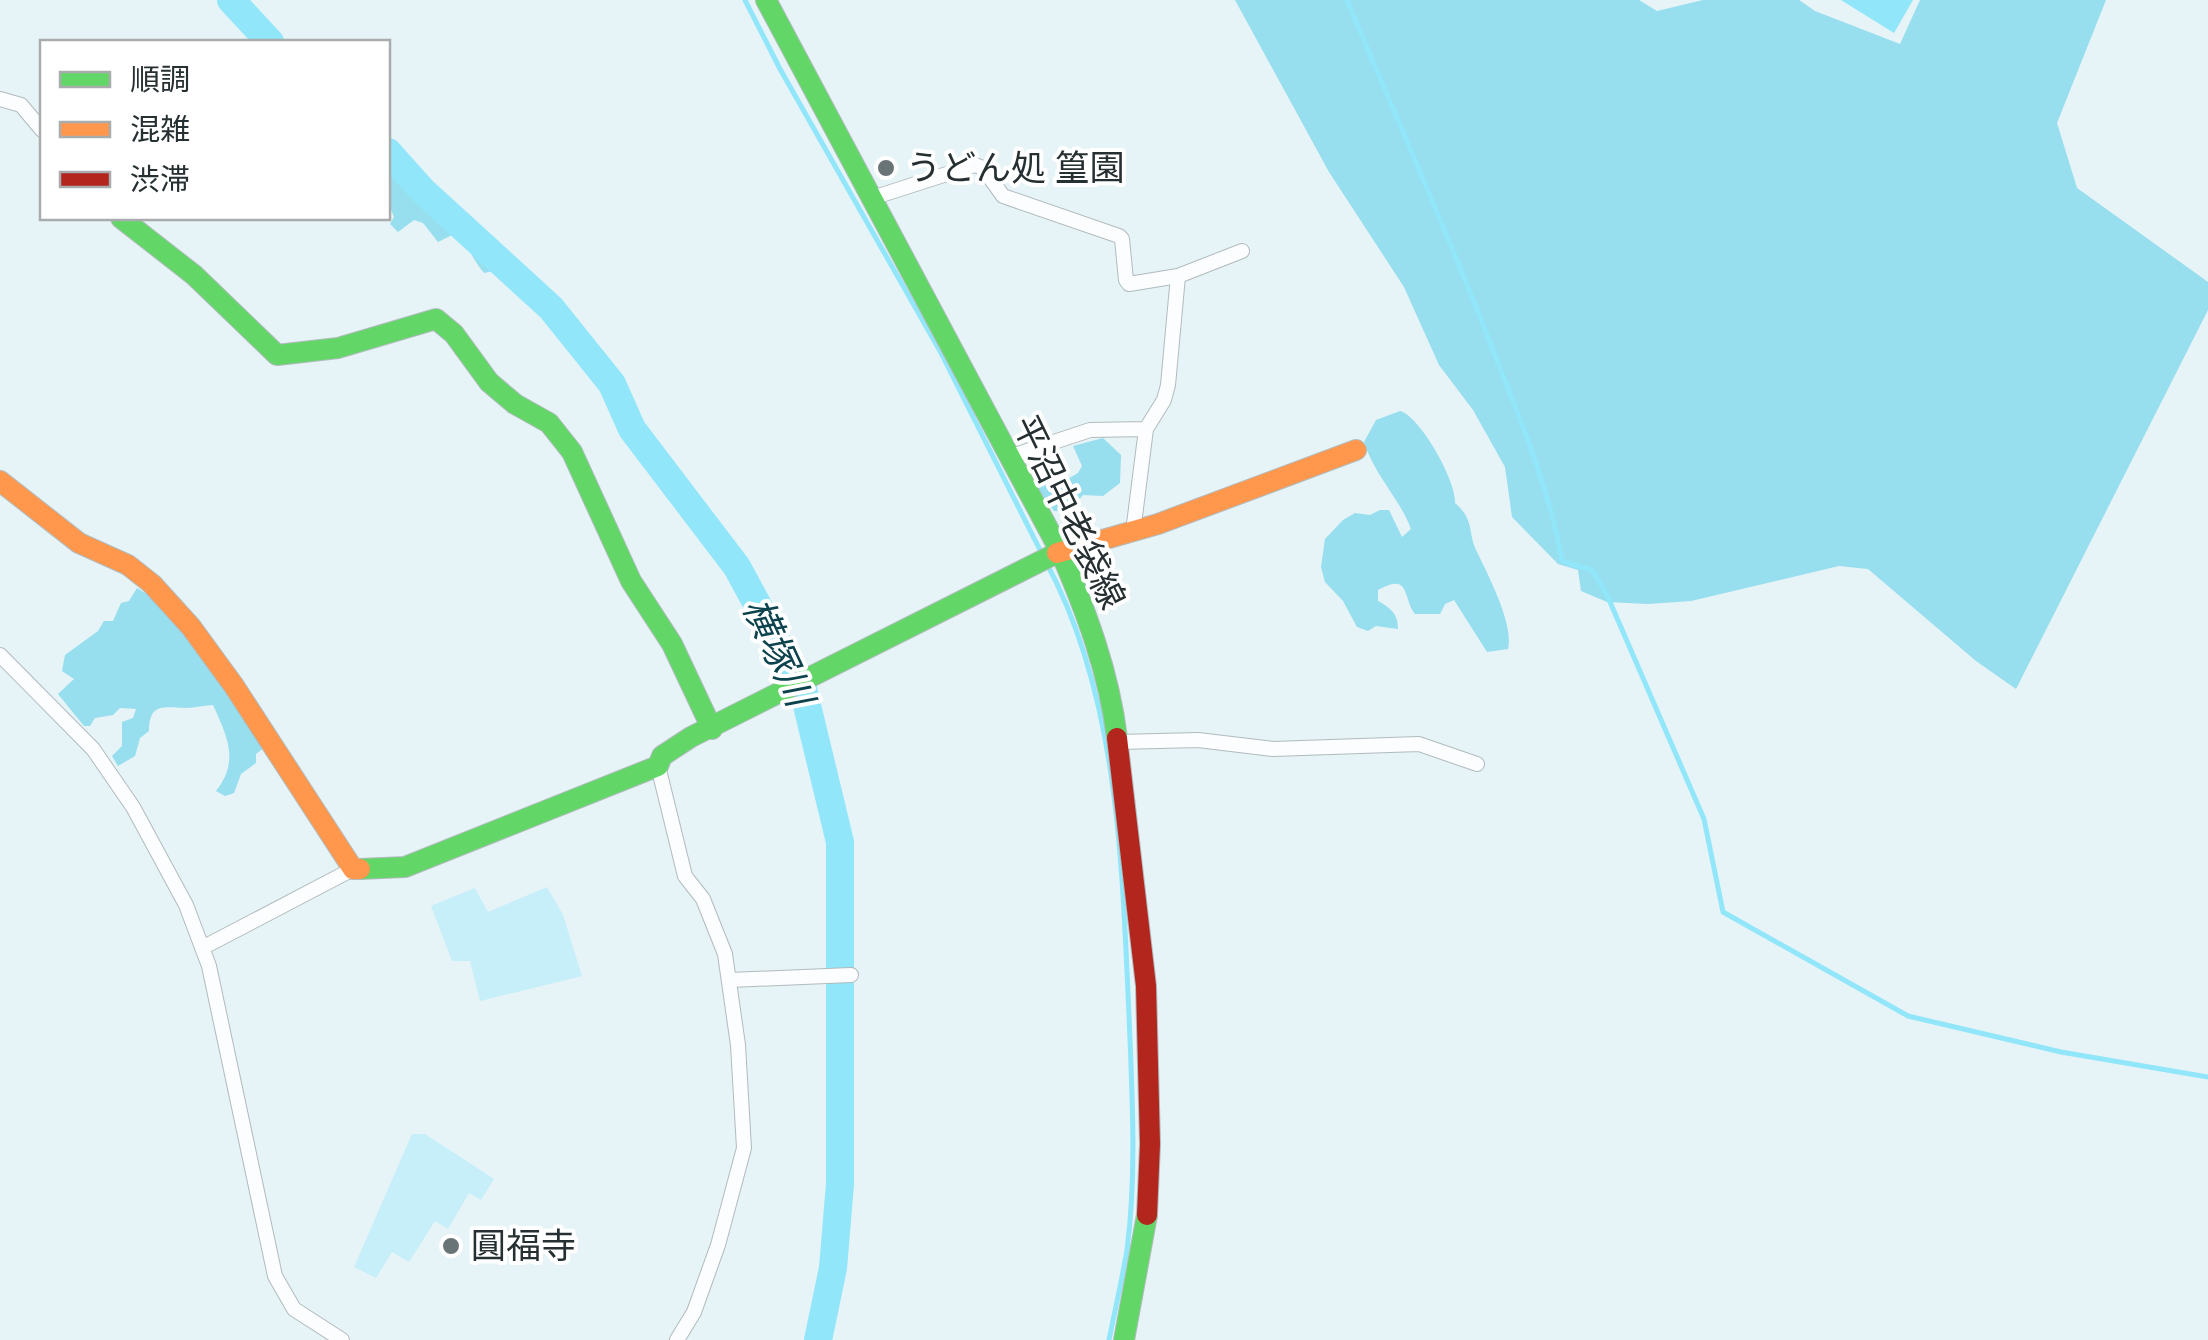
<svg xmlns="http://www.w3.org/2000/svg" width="2208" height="1340" viewBox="0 0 2208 1340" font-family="'Golos Text','Noto Sans JP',sans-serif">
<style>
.green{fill:#c6effa}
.forest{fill:#97deee}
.water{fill:#91e6f9}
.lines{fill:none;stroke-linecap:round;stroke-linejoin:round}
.stream{stroke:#91e6f9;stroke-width:5}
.river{stroke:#91e6f9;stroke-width:28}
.street-casing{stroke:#b1bbbe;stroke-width:16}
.fast-casing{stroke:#b1bbbe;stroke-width:22}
.slow-casing{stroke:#b1bbbe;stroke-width:22}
.jam-casing{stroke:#b1bbbe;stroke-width:22}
.street{stroke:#fbfdfe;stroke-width:14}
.fast{stroke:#63d668;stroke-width:20}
.slow{stroke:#ff974d;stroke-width:20}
.jam{stroke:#b3261e;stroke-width:20}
.poi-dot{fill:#697476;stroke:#fff;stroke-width:4}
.labels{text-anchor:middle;stroke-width:8;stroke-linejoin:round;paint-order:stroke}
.poi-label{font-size:35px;fill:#262f31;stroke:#fff;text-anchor:start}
.street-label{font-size:35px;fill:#262f31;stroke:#fff}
.water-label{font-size:38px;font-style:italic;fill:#0d434d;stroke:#fff}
</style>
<rect width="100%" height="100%" fill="#e6f3f7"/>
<path class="green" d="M547,887l16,28 19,61 -102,25 -10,-40h-18l-21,-55 44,-18 13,24z
M412,1134h13l69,45 -13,21 -12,-7 -21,36 -13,-8 -26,41 -17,-10 -16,26 -22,-11z"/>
<path class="forest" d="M1235,0h404l18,11 46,-11h96l16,11 85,33 20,-44h186l-49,123 20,65 131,94v28l-192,379 -40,-28 -108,-92 -29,-3 -148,35 -43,3 -41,-2 -26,-11 -3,-21 -20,-6 -46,-47 -7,-50 -32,-57 -34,-45 -35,-78 -75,-115z
M388,160l31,36 36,16 43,41 4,5v11l-18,4c-11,-13 -15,-26 -28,-40l-18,9 -15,-19 -9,-3 -16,12 -8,-8 4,-7 -6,-14z
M1400,411c20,5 57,71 55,92 20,17 12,29 22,49 11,23 37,72 31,97l-21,3 -33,-52 -9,4 -5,10h-25c-13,-17 -4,-42 -37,-24v11c13,7 20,13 20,28l-22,-3 -8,5 -11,-4 -14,-26 -18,-19 -4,-15 4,-28 18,-19 12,-7 15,2 10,-5h9l13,27 9,-8c-12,-32 -35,-51 -47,-87l12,-22z
M1103,438l18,17 -1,28 -17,13 -20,-1 -15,17 -14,-1 -22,-29 -3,-17 14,-9 10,22 8,5 17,-10 4,-7 -9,-20z
M137,588l26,16 103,142 -10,8v9l-15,11 -7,19 -9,3 -9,-5c24,-30 11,-55 -3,-86 -8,0 -18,3 -27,3 -20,0 -37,-7 -37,23l-9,7 -5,18 -17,10 -6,-10 10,-10v-24l11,-4 3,-9 -16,-1 -7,7 -18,3 -5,8h-6l-26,-32 16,-15 -12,-8 3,-16 33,-24 6,-10h9l8,-18 8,-2z"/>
<path class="water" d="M1841,0h72l-19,33z"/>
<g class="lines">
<path class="stream" d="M745,0l35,69 160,282 101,201
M1347,0c50,120 103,237 149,358 26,66 54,133 66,203l30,9 15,25 97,224 19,93 185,104 153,36 147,25
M1046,562c73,135 76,303 83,453 3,78 8,158 -2,235 -5,30 -12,60 -18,90"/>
<path class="river" d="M231,0l39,42
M388,152l35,39 128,117 61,76 20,45 105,138 66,122 37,153v342l-7,84 -15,72"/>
<defs>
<path id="street" d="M0,99l21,6 21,25
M872,198l103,-33 8,3 20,28 116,40 3,3 4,41 3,4 49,-8 64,-25
M1009,457l81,-27 56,-1
M1133,532l13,-103 18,-29 4,-15 10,-109
M0,655l93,94 40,58 53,98 23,61 66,310 19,33 48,31
M1118,742l80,-2 75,9 146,-5 58,20
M658,766l27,110 18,23 22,55 13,91 6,103 -26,97 -24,67 -17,28
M202,948l151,-79
M730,980l121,-5"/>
<path id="fast" d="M766,0l294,551c26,60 49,121 57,187
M121,218l73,57 83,80 61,-7 98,-29 18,15 35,48 26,22 34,19 23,29 59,129 41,63 40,85
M360,869l45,-2 253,-101 4,-10 29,-19 366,-184
M1124,1340l23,-125"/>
<path id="slow" d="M0,481l79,62 49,22 24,19 39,43 43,59 119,183h7
M1057,553l101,-29 198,-74"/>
<path id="jam" d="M1117,738l29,248 4,158 -3,71"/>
</defs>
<use href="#street" class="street-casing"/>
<use href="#fast" class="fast-casing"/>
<use href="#slow" class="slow-casing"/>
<use href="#jam" class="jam-casing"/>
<use href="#street" class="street"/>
<use href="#fast" class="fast"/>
<use href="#slow" class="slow"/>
<use href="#jam" class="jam"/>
</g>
<g class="poi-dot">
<circle cx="886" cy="168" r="10"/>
<circle cx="451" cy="1246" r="10"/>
</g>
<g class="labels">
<g class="poi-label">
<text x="906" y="180">うどん処 篁園</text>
<text x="471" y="1258">圓福寺</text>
</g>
<g class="street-label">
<text transform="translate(1069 512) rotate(64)" y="12">平沼中老袋線</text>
</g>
<g class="water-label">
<text transform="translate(778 652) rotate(65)" y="13">横塚川</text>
</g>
</g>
<rect x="40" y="40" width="350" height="180" fill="#ffffff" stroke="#a8acad" stroke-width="2.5"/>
<rect x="60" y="72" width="50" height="15" fill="#63d668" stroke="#a8acad" stroke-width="2.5"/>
<text x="130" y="90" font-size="30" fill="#262f31">順調</text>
<rect x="60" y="122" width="50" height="15" fill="#ff974d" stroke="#a8acad" stroke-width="2.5"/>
<text x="130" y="140" font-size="30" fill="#262f31">混雑</text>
<rect x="60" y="172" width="50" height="15" fill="#b3261e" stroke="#a8acad" stroke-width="2.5"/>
<text x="130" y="190" font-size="30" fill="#262f31">渋滞</text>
</svg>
